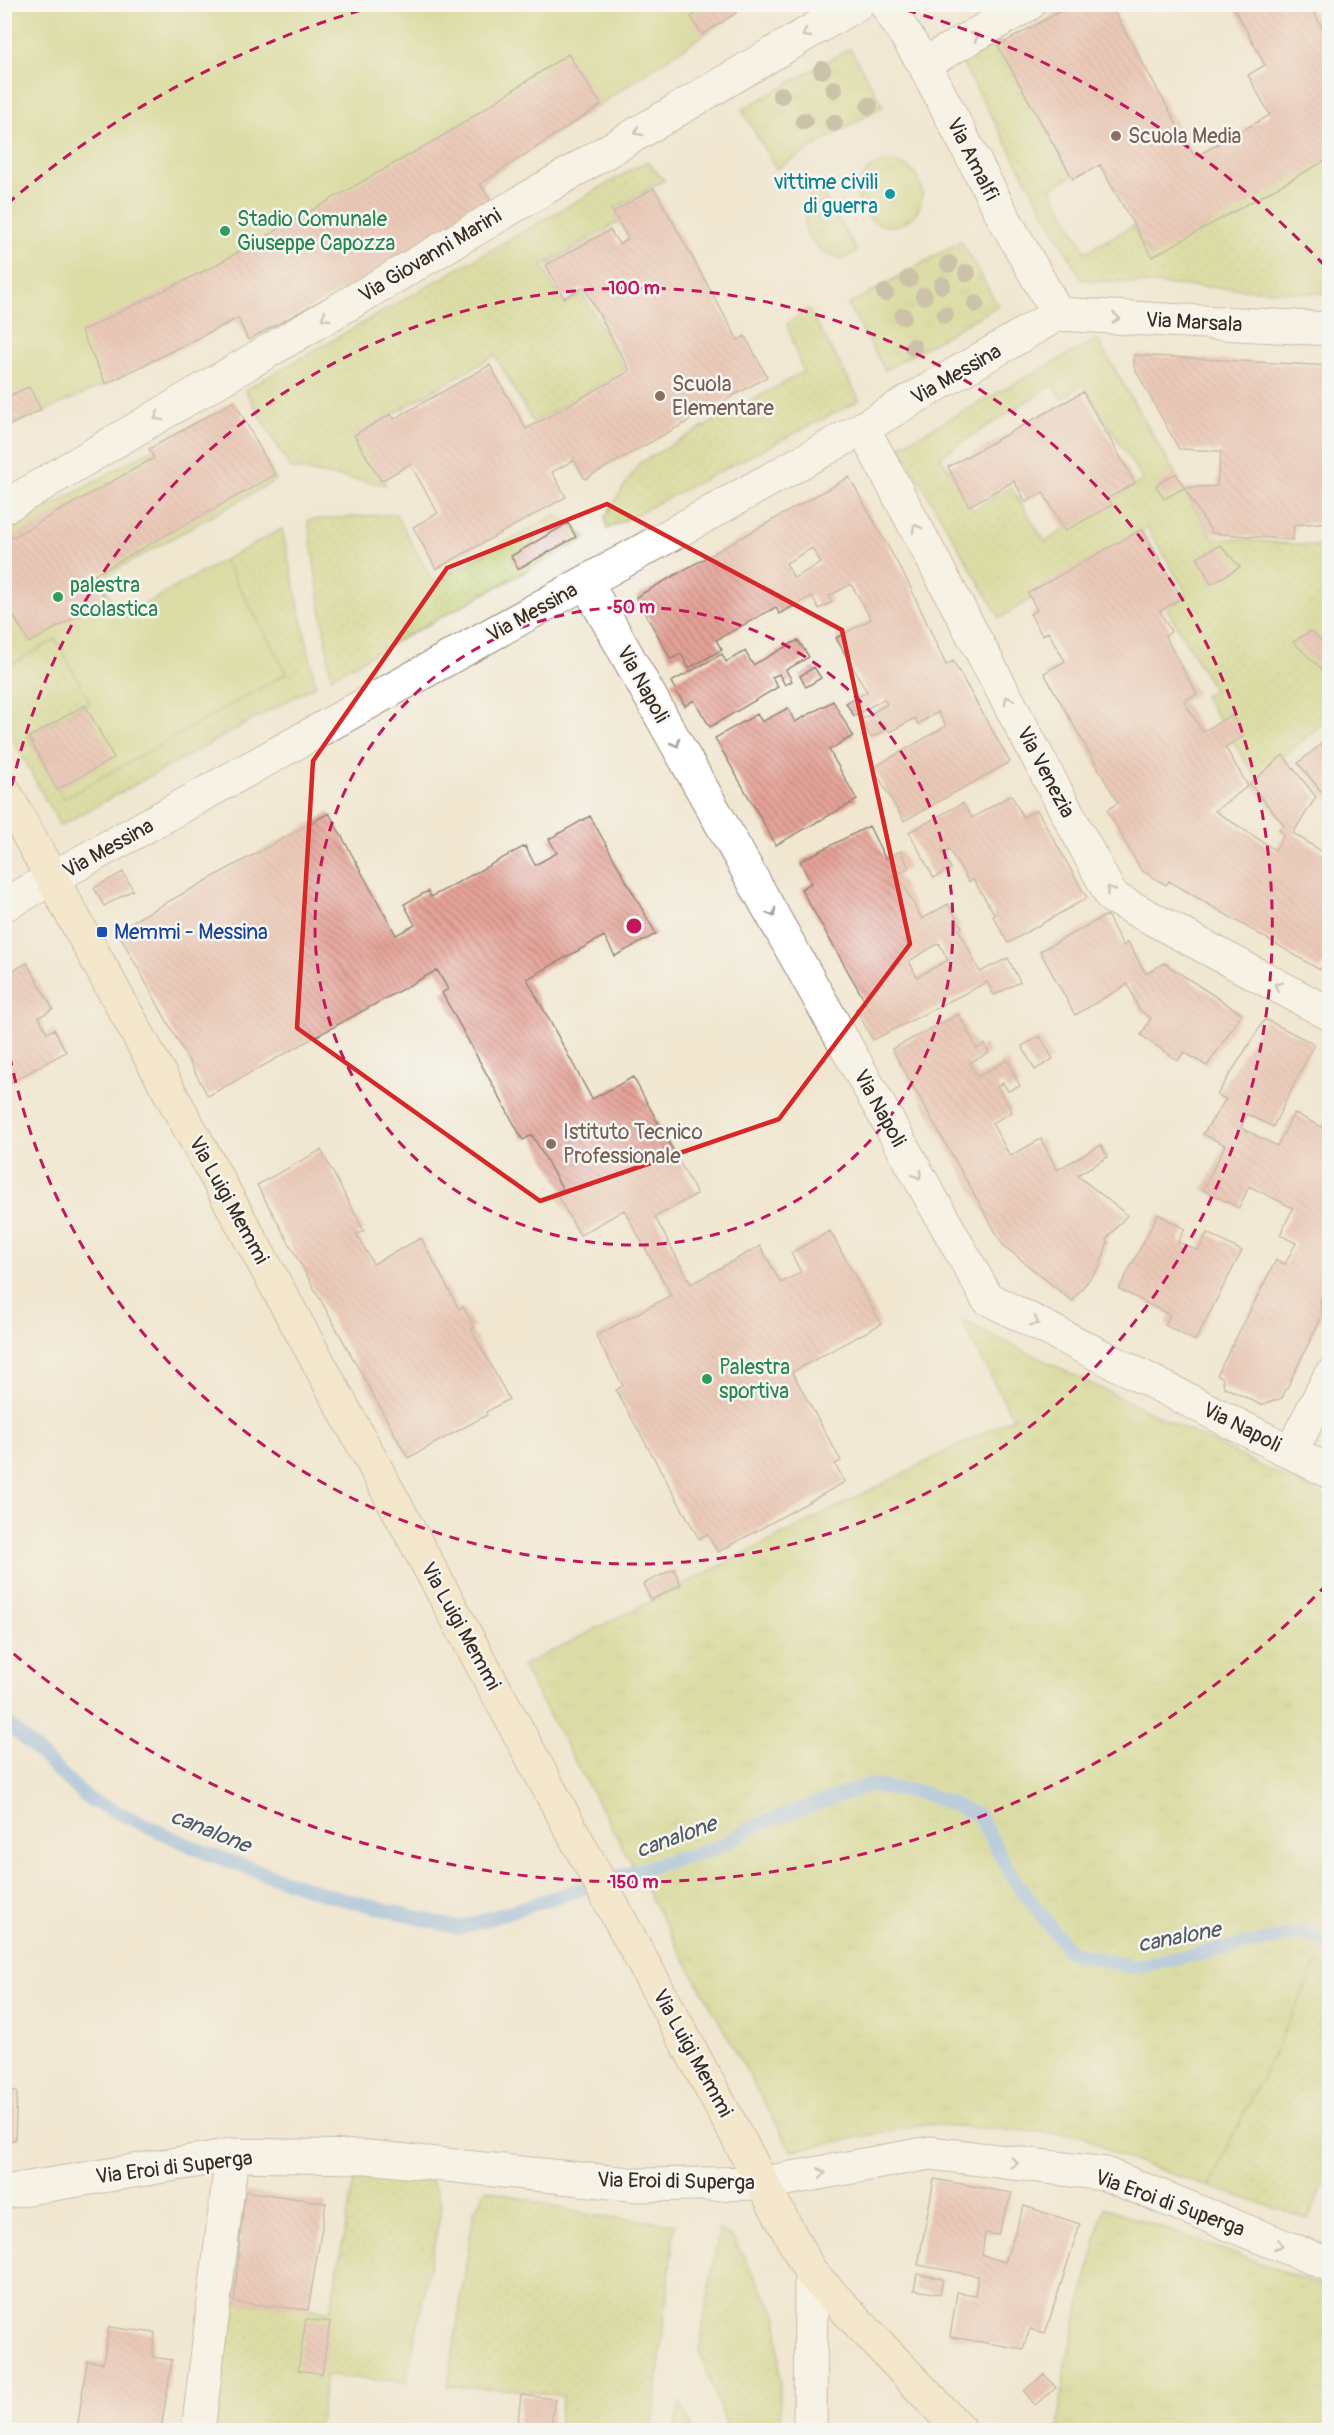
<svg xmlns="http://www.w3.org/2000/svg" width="1334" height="2435" viewBox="0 0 1334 2435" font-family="Pangolin,sans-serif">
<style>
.grass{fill:url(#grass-tufts);stroke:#7f7d48;stroke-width:1.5}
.park{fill:url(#park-dots);stroke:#7f7d48;stroke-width:1.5;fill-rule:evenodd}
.pitch{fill:#c3d071;stroke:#7f7d48;stroke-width:1.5}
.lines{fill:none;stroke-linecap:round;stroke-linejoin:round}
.stream{stroke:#7aade6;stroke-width:14}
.building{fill:url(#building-back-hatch);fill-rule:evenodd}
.street-casing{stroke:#968878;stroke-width:35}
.secondary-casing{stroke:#968878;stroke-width:35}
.street{stroke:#fff;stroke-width:33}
.secondary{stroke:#fbe6c4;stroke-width:33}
.tree{fill:#a0967a}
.oneway{stroke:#a79f9a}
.marked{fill:none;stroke:#d62828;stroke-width:4.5;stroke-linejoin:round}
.ring{fill:none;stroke:#c2185b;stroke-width:3;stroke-dasharray:10 8}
.education-dot{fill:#8d6e63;stroke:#f6f6f2;stroke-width:2}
.culture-dot{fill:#0f9aa8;stroke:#f6f6f2;stroke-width:2}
.leisure-dot{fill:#2e9e5b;stroke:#f6f6f2;stroke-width:2}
.transit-dot{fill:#1a4fb4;stroke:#f6f6f2;stroke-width:2}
.labels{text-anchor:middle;stroke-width:5;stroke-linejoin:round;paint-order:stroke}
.education-label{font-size:21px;fill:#785e54;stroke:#f6f6f2;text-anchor:start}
.street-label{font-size:21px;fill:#3b2a1e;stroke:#f6f6f2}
.culture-label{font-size:21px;fill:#0d838f;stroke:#f6f6f2;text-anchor:end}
.leisure-label{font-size:21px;fill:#27864d;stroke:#f6f6f2;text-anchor:start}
.transit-label{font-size:21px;fill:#164399;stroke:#f6f6f2;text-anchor:start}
.water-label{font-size:22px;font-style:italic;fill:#515864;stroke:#f6f6f2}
.centre{fill:#c2185b;stroke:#f6f6f2;stroke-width:3}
.ring-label{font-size:18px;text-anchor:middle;font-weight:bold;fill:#c2185b;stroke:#f6f6f2;stroke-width:5;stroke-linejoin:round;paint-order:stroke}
</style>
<defs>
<pattern id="grass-tufts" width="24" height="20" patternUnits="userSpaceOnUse" patternTransform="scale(1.5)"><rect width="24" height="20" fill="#c3d071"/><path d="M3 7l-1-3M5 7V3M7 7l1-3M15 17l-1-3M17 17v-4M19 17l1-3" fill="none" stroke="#a8b361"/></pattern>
<pattern id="park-dots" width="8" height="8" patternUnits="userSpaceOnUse" patternTransform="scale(1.5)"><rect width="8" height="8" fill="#c3d071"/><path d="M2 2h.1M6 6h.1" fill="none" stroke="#a8b361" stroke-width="1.8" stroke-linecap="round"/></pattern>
<pattern id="building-back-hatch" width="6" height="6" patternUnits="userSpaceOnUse" patternTransform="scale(1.5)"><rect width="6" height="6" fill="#e5a398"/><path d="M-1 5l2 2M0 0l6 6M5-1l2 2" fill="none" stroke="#bb857b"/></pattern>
</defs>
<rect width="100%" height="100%" fill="#f6f6f2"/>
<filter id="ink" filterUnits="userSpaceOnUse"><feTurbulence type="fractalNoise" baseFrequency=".0167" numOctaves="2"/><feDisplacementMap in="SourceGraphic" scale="12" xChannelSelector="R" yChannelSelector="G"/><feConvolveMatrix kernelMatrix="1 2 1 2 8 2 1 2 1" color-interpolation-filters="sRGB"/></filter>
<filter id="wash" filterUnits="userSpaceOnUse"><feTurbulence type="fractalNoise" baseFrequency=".008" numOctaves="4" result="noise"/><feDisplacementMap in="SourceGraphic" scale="24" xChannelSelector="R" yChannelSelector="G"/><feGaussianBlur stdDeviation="1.35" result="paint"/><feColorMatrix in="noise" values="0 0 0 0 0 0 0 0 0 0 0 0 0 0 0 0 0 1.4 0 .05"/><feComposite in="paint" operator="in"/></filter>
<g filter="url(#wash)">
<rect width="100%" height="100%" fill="#f1e7d1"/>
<path class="grass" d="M850,48l33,58 -107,63 -34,-59z
M858 194a32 32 0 1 1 64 0a32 32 0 1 1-64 0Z
M820,189l37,62c-3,2 -9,6 -13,7 -17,2 -36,-16 -39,-31 -1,-9 2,-21 4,-30z
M961,241l37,65 -113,64 -37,-65z
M961,1320l368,179v470l-12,-5 -103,211 -4,12 -91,-31 -37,-21 -158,-11 -133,27 -269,-485 491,-248z
M1104,2207l225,81v142h-271l7,-63z"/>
<path class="park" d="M1000,41l74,134 -23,13 35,64 47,-26 18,31 178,-100v137l-247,-14 -120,-217z
M647,161l17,19 -49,28 7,12 -80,46 22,38 19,-10 42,76 -92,53 -38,-68 -137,79 28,51 -96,-17 -45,-78z
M808,308l52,92 -253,129 -2,-12 34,-54 164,-91 -16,-48z
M1097,339l115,198 117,10v171l-72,61 -53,-83 10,-6 -47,-81 20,-15 -40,-67 -147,91 -101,-172zM1053,385l9,14 21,-14 60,95 -98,62 -34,-55 -38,23 -33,-54z
M396,514l37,68 124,-68 30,24 -256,139 -23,-157z
M282,529l34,156 -256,141 -55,-101 -1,-57 52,-29 35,63 -63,34 35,62 223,-124 -62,-114z
M1317,1964l12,5v205l-21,45 -98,-32 4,-12z
M355,2175l76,4 11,27 -36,176 -80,-6 -8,54h-106l22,-128 96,9z
M486,2189l98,25 91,10 -23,206h-94l4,-34 -44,-6 -70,-4 26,-175z
M719,2230l14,8 45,79 3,113h-53l-29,-79z
M680,2402l13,28h-18z"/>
<path class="pitch" d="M730,4l6,9 -256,171 13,20 -95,55 -150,81 -11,-21 -131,65 -101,44 -1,-423z
M234,403l42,77 -175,98 21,39 102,-57 63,113 -224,126 -35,-63 62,-34 -34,-63 -51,29v-136z"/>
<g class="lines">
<path class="stream" d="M4,1720l84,79 118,54 121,42 132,33 197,-63 58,-16 43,-24 112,-40 55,8 54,22 35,63 57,74 62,15 171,-34 27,9"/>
</g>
<g id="blocks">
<path class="building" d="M1073,4h37l85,153 75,-42 -22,-40 17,-10 -33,-61h77l21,38v116l-178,99 -52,-92 -27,14 -75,-133z
M711,5h19l6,8 -34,22 -11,-18z
M568,54l33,51 -121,79 13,20 -95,55 -150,81 -10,-22 -132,66 -25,-53 133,-65 232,-132z
M654,188l84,152 7,-4 22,41 -182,102 -11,-19 -22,12 14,25 -130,72 -23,-42 25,-14 -28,-49 -29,17 -27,-46 37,-21 3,5 96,-54 36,64 104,-58 -46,-84 -20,11 -18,-33 64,-35 9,14 9,-5 -15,-27z
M1134,355l196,11v156l-36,3 -1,15 -81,-7 -28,-45 33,-2 4,-35 -42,-2 -45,-82z
M29,387l12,23 -37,18v-30z
M1083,392l52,91 -27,15 4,7 -47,26 -22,-39 -17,10 -12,-21 -45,25 -21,-39z
M234,401l41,74 -183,101 14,24 -77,43 -25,-43v-58l150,-84 -5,-9z
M1176,473l8,15 -20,11 -8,-14z
M849,477l59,105 38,83 7,-4 57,101 -106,59 -31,-53 73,-42 -8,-14 -20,12 -3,-6 -25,14 -3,-3 -16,9 -10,-18 26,-16 -3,-5 -30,17 -8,-13 21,-11 -31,-54 35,-19 -20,-35 -22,12 3,6 -13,7 -7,-13 -33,18 -3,-7 -60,33 6,10 -33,18 -8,-14 -10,5 -35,-62zM812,548l9,15 -27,15 -8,-15z
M568,523l8,14 -58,32 -7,-13z
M1142,529l40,69 -22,13 11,21 -6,4 32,58 -13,7 18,31 30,-17 12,21 -19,11 23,39 -33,25 60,39 9,-15 -5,-6 5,-4 -34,-41 33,-29 33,42 -23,36 37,24v101l-2,-1 -8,13 -151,-89 -3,4 -25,-15 -34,-60 11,-7 -74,-130 21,-12 -17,-29 -6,3 -12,-21 7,-4 -9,-17z
M1220,545l20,22 -29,17 -14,-27z
M1311,631l19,17v29l-37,-35z
M798,640l11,17 -23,13 6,11 -7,4 -6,-11 -7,3 6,10 -68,40 -16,-27 -9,6 -14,-24 51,-28 4,8 19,-11 8,14z
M814,667l7,11 -15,9 -6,-11z
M833,701l20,35 -24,14 28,50 -81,45 -61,-107 42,-24 5,8 26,-14 7,14z
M85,705l29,53 -57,32 -28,-53z
M1330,737v65l-32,-39z
M1011,795l12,22 14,-7 50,88 -79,45 -15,-27 2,-1 -22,-36 -4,3 -20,-33 -7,4 9,15 -17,10 -25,-46 54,-29 9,15z
M329,813l67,122 19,-10 -11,-21 24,-13 3,6 94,-51 10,19 22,-12 -8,-14 41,-23 66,118 -41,22 -11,-20 -77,43 65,120 41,-22 64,117 -42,23 36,67 69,-38 21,37 20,-11 -10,-19 39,-22 51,93 -89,48 49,89 -6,3 10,18 -127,70 -11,-18 -8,5 -83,-149 7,-4 -27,-50 75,-41 -47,-85 -44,25 -24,-42 7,-3 -31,-55 -9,5 -81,-147 6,-4 -11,-19 -229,126 -91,-166z
M869,826l16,32 16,-7 8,17 -12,6 25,45 26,-15 14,23 -3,3 21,42 28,-14 12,24 -26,13 -7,-13 -114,58 -17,-31 10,-6 -65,-114 10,-6 -11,-22zM939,943l9,17 -31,17 -8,-16z
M123,872l10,18 -29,16 -10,-18z
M1107,915l16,31 5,-4 18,32 18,-11 78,51 -35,52 -23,-14 -6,9 -37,-26 10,-17 -12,-8 -11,-26 -53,31 -35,-64z
M27,963l26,46 -14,8 8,16 7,-4 12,23 -62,34v-111z
M959,1014l18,35 8,-5 4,9 -20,10 9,14 29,-17 13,26 -12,5 -5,-8 -6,3 15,26 -20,11 18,33 31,-17 16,31 44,-25 7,12 -31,18 50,40 -21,25 2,2 -8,24 -28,35 -69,-56 -111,-196z
M1265,1019l49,25 -41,83 -26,-13 -6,14 36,18 17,-33 28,14 8,-16v169l-10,20 2,16 -40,82 -21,7 -37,-18 -2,-10 -5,-2 59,-115 9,4 11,-21 -16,-8 13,-27 -44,-22 -10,22 -36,-18 22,-45 -22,-11 23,-35 -9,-4z
M1040,1036l13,23 -18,11 -13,-24z
M321,1150l43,81 -7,3 16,30 48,-26 38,71 4,-2 12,21 -4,1 38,70 -23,13 1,3 -79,43 -151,-273z
M1158,1214l27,15 -7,13 20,9 9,-18 35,18 -47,90 -30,-16 5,-10 -51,-26z
M674,1569l7,16 -30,15 -8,-16z
M4,2090l13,1 -2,49h-11z
M934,2179l78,14 -14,42 -13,-2 -3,22 23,7 19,-56 56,18 -35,110 -15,-5 -7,20 -73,-12 7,-45 18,3 3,-19 -60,-11z
M245,2191l81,12 -18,107 -74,-8z
M917,2274l26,5 -3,15 -26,-4z
M306,2319l24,3 -8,52 -24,-4z
M109,2327l46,6 -3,24 20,3 -11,70h-84l10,-69 16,2z
M1044,2374l12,14 -21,17 -11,-14z
M521,2395l34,4 -5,31h-33z"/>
</g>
</g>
<g filter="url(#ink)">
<use href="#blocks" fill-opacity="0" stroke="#968878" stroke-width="1.5"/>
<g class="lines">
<defs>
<path id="street" d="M886,4l38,60 81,156 53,94
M924,64l105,-60
M1058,314l272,15
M863,428l249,469 218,117
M4,507l853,-503
M586,582l401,716 343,174
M4,905l859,-477 195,-114
M1291,1452l39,-76
M4,2192l228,-37 136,2 271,28 125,-2 166,-30 175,21 225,91
M199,2423l33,-268
M810,2430l1,-157"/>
<path id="secondary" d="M4,791l319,580 488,902 149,157"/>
</defs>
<use href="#street" class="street-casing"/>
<use href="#secondary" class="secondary-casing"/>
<use href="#street" class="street"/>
<use href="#secondary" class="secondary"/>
</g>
<g class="tree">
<circle cx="822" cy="70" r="9"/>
<circle cx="834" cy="89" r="9"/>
<circle cx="781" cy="95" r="9"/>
<circle cx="869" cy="106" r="9"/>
<circle cx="804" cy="121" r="9"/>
<circle cx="834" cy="123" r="9"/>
<circle cx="949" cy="264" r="9"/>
<circle cx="967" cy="273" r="9"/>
<circle cx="909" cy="279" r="9"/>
<circle cx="942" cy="285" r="9"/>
<circle cx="885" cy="293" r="9"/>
<circle cx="924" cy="296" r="9"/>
<circle cx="976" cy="304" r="9"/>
<circle cx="945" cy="315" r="9"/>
<circle cx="903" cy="316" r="9"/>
<circle cx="913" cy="347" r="9"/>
</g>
<defs><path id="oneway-chevron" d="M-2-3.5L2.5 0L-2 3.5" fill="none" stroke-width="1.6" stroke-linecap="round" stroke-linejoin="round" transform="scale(1.5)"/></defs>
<g class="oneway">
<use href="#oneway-chevron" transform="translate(806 34) rotate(150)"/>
<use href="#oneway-chevron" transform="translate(975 36) rotate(-30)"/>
<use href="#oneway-chevron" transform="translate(638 132) rotate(149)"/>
<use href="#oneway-chevron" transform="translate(325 317) rotate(149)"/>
<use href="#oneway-chevron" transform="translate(1116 318) rotate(3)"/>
<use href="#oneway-chevron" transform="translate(158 417) rotate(149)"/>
<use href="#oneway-chevron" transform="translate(916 528) rotate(-118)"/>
<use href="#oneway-chevron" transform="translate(1008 700) rotate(-118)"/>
<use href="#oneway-chevron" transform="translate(676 743) rotate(61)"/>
<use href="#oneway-chevron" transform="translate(1110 890) rotate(-124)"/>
<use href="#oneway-chevron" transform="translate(772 913) rotate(61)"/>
<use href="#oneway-chevron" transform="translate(1278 986) rotate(-152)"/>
<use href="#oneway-chevron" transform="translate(918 1175) rotate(61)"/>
<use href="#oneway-chevron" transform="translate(1035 1322) rotate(27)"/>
<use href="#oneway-chevron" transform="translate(1014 2163) rotate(7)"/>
<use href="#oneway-chevron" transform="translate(822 2173) rotate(-10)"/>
<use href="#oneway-chevron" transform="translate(1279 2245) rotate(22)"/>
</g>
</g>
<path d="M0 0H1334V2435H0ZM607,504l235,126 68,314 -131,175 -239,82 -243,-173 16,-267 134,-193z" fill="#f1e7d1" fill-opacity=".55" fill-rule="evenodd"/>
<path class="marked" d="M607,504l235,126 68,314 -131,175 -239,82 -243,-173 16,-267 134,-193z"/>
<g class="ring">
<circle cx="634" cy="926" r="319"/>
<path d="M5 821A638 638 0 1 1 5 1031"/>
<path d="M1327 1584A956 956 0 0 1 7 1648M7 204A956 956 0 0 1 379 5M889 5A956 956 0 0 1 1327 268"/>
</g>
<g class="education-dot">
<circle cx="1116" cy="136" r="6"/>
<circle cx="660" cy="396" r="6"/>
<circle cx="551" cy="1144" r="6"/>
</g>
<circle class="culture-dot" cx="890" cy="194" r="6"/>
<g class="leisure-dot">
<circle cx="225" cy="231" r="6"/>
<circle cx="58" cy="597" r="6"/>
<circle cx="707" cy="1379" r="6"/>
</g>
<rect class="transit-dot" x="96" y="926" width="12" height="12" rx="3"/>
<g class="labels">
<g class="education-label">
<text x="1128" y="143">Scuola Media</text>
<text x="672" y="391">Scuola<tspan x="672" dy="24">Elementare</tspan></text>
<text x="563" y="1139">Istituto Tecnico<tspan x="563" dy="24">Professionale</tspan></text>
</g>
<g class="street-label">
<text transform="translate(973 159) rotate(63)" y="7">Via Amalfi</text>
<text transform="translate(430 255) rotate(-31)" y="7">Via Giovanni Marini</text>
<text transform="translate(1194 322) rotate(3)" y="7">Via Marsala</text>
<text transform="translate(956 374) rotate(-30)" y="7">Via Messina</text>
<text transform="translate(532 612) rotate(-29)" y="7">Via Messina</text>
<text transform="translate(643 684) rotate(61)" y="7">Via Napoli</text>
<text transform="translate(1046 772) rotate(62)" y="7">Via Venezia</text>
<text transform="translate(108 848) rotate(-29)" y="7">Via Messina</text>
<text transform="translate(880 1108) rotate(61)" y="7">Via Napoli</text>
<text transform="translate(229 1200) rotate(61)" y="7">Via Luigi Memmi</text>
<text transform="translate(1242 1427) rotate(27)" y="7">Via Napoli</text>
<text transform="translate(461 1626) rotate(61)" y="7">Via Luigi Memmi</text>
<text transform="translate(693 2053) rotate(61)" y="7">Via Luigi Memmi</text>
<text transform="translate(174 2167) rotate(-7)" y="7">Via Eroi di Superga</text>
<text transform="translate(676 2181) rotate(1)" y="7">Via Eroi di Superga</text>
<text transform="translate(1170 2203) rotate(20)" y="7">Via Eroi di Superga</text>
</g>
<g class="culture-label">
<text x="878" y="189">vittime civili<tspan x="878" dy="24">di guerra</tspan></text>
</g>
<g class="leisure-label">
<text x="237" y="226">Stadio Comunale<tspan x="237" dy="24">Giuseppe Capozza</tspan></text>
<text x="70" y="592">palestra<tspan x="70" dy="24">scolastica</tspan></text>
<text x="719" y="1374">Palestra<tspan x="719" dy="24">sportiva</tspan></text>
</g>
<g class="transit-label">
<text x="114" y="939">Memmi - Messina</text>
</g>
<g class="water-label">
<text transform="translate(211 1830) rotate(22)" y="8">canalone</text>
<text transform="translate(676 1836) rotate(-20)" y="8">canalone</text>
<text transform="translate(1179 1936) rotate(-11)" y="8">canalone</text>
</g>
</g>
<circle cx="634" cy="926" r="9" class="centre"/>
<g class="ring-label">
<text x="634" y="294">100 m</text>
<text x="634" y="613">50 m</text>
<text x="634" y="1888">150 m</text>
</g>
<rect width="1334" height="2435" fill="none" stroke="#f6f6f2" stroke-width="24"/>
</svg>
